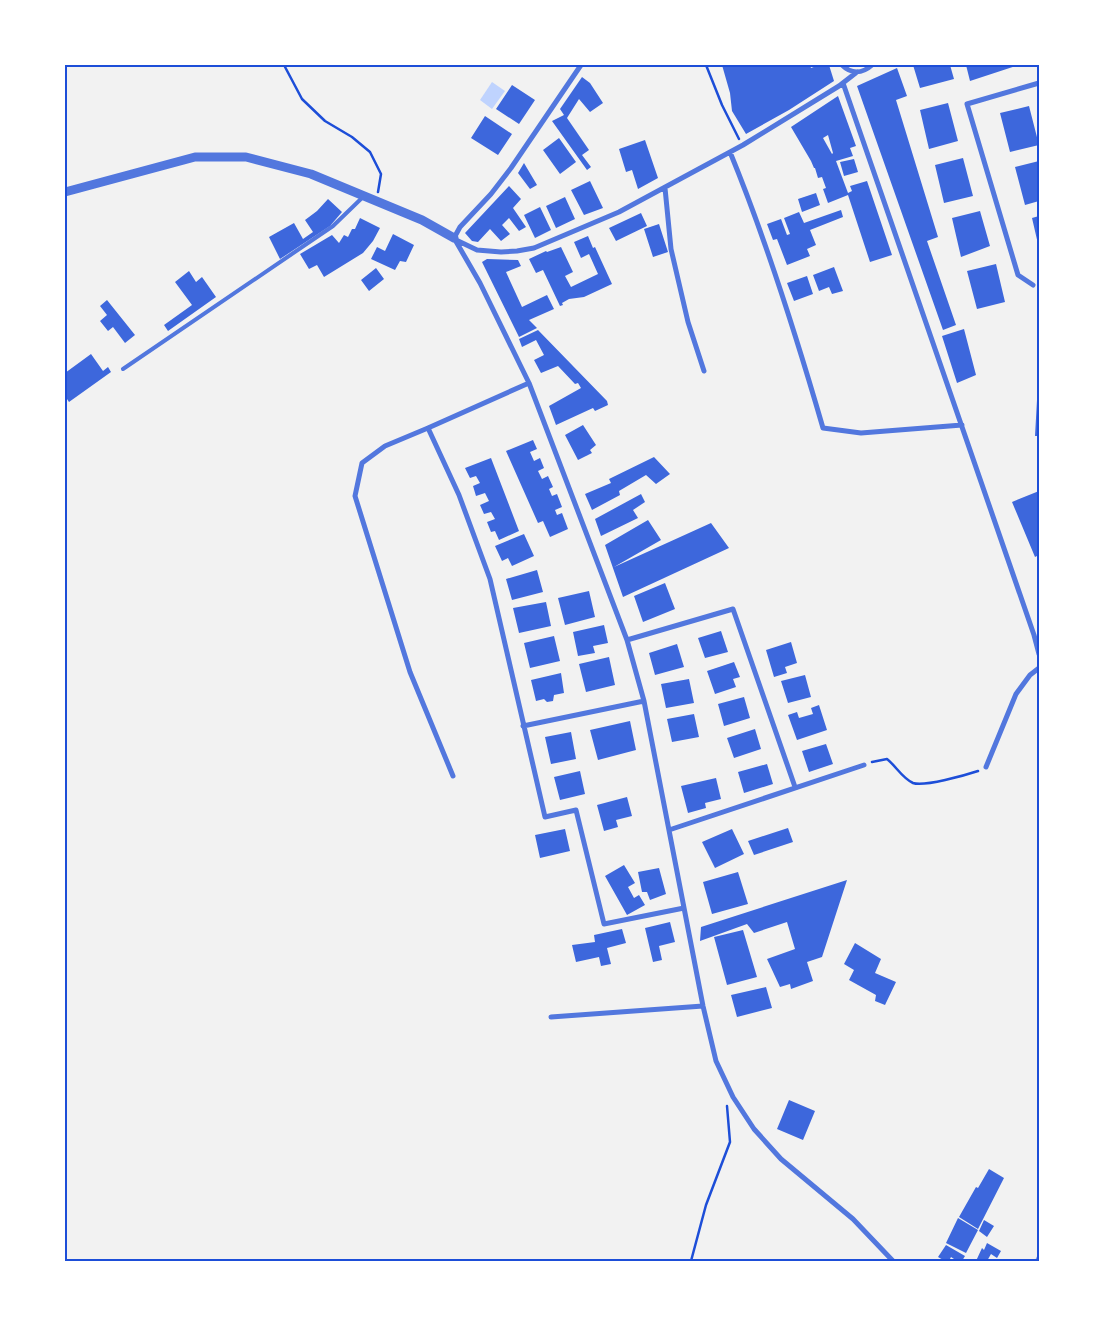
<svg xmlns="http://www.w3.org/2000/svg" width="1104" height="1326" viewBox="0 0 1104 1326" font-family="'Golos Text',sans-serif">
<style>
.water{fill:#bfd3fe}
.building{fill:#3d67dc;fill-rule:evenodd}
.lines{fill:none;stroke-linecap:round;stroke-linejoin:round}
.path{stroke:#1d4ed8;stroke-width:2.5}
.service{stroke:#5277de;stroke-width:4}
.minor{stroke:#5277de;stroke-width:5}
.tertiary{stroke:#5277de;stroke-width:9}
.rail{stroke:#7290e2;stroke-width:4}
.neatline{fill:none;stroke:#1d4ed8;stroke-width:2}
</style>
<rect width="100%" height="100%" fill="#f2f2f2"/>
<path class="water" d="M492,82l13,9 -13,18 -12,-9z"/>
<path class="building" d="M722,65h88l1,3 8,-3h10l5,16 -45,29 -43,24 -14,-23 -2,-18z
M913,65h37l4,14 -34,9z
M966,65h53l-49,16z
M897,68l10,28 -11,4 42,137 -11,4 29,84 -13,5 -86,-244z
M582,77l8,6 13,20 -13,9 -11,-13 -12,19 22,32 -7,5 9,12 -4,3 -35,-49 12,-6 -4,-6z
M512,85l23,15 -16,24 -23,-15z
M838,96l18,50 -6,2 3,8 -17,5 12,32 4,-2 -2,-5 17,-5 25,74 -22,7 -22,-67 -20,8 -5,-14 3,-1 -4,-11 -4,1 -3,-10h-1l-3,-7 -20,-34zM828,135l5,18 -1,1 -9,-16z
M948,103l10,38 -29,8 -9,-39z
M1029,106l10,39 -29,7 -10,-39z
M485,116l27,18 -14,21 -27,-17z
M559,138l17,24 -16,12 -17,-24z
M645,140l13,38 -20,11 -6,-19 -6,2 -7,-23z
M963,158l10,38 -29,7 -9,-38z
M854,159l4,13 -14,4 -4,-14z
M1039,161v40l-14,4 -10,-38z
M524,163l13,22 -7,4 -12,-16z
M590,181l13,27 -19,7 -13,-25z
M509,186l12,13 -8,9 13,19 -7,4 -10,-13 -7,7 8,9 -9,7 -11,-12 -12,13 -6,-1 -7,-8z
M816,193l4,12 -18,7 -4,-13z
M565,197l10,22 -19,9 -10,-22z
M328,199l14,13 -12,14 -50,33 -11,-22 25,-14 9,16 10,-7 -8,-12 12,-9z
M540,207l11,23 -16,8 -11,-23z
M841,210l2,7 -33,13 6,15 -9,4 3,7 -23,9 -10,-26 -4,1 -6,-16 14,-5 6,16 3,-1 -6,-16 15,-6 5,11z
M980,211l10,35 -29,11 -9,-39z
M641,213l6,13 -31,15 -7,-13z
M1039,216v28h-1l-6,-26z
M360,218l20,10 -7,13 -10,12 -39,24 -7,-12 -8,4 -9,-15 32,-19 7,8 5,-8 4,2 4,-8h3z
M659,224l9,28 -15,5 -9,-28z
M393,234l21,11 -8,17 -6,-1 -5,9 -24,-11 6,-12 8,4z
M588,236l5,12 2,-1 17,37 -28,13 -15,2 -7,4 1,2 -3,1 -17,-36 -7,3 -7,-14 17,-8 1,1 14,-5 12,25 -8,4 6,11 27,-13 -9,-20 -8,4 -7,-16z
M487,259l31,1 3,6 -15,6 16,35 25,-12 7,14 -25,11 8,8 -18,9 -37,-75z
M996,264l9,38 -28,7 -10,-38z
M834,267l9,24 -11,3 -3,-7 -10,4 -6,-16z
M376,268l8,11 -15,12 -8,-11z
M189,271l7,11 6,-5 14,20 -48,34 -4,-6 28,-20 -17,-23z
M807,276l6,18 -19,7 -7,-18z
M107,300l28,35 -10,8 -12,-16 -5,4 -8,-10 7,-6 -7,-9z
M964,329l12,46 -19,8 -15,-47z
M538,330l69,71 1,4 -13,6 -2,-3 -37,17 -7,-19 32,-18 -3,-5 -3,1 -17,-18 -17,7 -7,-13 10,-5 -8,-15 -14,7 -3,-8z
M91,354l12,17 5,-4 3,5 -42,30 -4,-6v-23z
M1037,400h2v36h-4z
M583,425l13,20 -6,5 2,3 -14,7 -13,-25z
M533,440l4,9 -7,3 4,9 6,-3 4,10 -6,3 4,8 6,-3 5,11 -4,2 3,7 5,-2 5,13 -7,3 2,5 5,-2 6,16 -18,8 -7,-16 -5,2 -32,-72z
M654,457l16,17 -14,10 -10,-9 -27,16 1,4 -28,15 -7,-16 26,-11 -2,-4z
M491,458l28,73 -20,9 -4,-9 -4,1 -4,-10 8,-3 -4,-7 -7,2 -4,-9 9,-4 -4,-8 -9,3 -3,-10 7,-3 -4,-7 -6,2 -5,-10z
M1039,491v64l-4,2 -23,-55z
M641,494l4,8 -12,8 5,8 -37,18 -6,-17z
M648,520l13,20 -47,27 97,-44 18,25 -106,49 -18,-52z
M524,534l10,22 -22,10 -4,-8 -6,3 -7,-15z
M537,570l6,22 -31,8 -6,-21z
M665,583l10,26 -32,13 -9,-26z
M589,591l6,26 -30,8 -7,-27z
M546,602l5,24 -32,7 -6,-25z
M604,625l4,18 -15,3 2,7 -17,3 -5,-24z
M721,631l7,21 -23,6 -7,-20z
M554,636l6,25 -30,7 -6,-25z
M791,642l6,21 -12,4 2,6 -13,4 -8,-27z
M677,644l7,23 -29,8 -6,-22z
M609,657l6,28 -29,7 -7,-28z
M734,662l6,15 -7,2 3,8 -21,7 -8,-23z
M561,673l3,20 -10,2 -1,6 -6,1 -3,-3 -8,2 -5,-21z
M805,675l6,22 -23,6 -7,-22z
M689,679l5,24 -28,5 -5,-24z
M744,697l6,21 -26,8 -6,-22z
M819,705l8,25 -30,10 -9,-25 9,-3 2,6 14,-4 -2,-6z
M694,714l5,23 -27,5 -5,-23z
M630,721l6,29 -38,10 -8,-30z
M755,729l6,20 -27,9 -7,-20z
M571,732l5,27 -25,5 -6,-27z
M826,744l7,20 -24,8 -7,-21z
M767,764l6,20 -29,9 -6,-21z
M580,771l5,23 -25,6 -6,-23z
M716,778l5,21 -16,4 1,5 -18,5 -7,-27z
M627,797l5,19 -16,4 2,7 -14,4 -7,-26z
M788,828l5,14 -39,13 -6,-14z
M565,829l5,22 -30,7 -5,-23z
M732,829l12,25 -29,14 -13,-26z
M624,865l11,18 -7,4 6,11 5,-3 6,10 -18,10 -22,-39z
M659,868l7,26 -16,6 -3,-8h-5l-4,-20z
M738,872l10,32 -36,10 -9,-32z
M847,880l-25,77 -15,5 6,19 -22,8 -1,-5 -10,3 -13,-28 28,-10 -8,-27 -33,11 -7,-9 -47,17 1,-14z
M670,922l5,20 -16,4 3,14 -9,2 -8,-34z
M622,929l4,14 -19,5 4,16 -10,2 -2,-9 -23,5 -4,-17 23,-3 -1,-7z
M743,930l14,47 -30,8 -13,-48z
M855,943l26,16 -6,14 21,9 -11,23 -10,-4 1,-6 -27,-15 5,-10 -10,-6z
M766,987l6,21 -35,9 -6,-22z
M789,1100l26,11 -12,29 -26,-11z
M989,1169l15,9 -26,51 -19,-12 17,-30 2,1z
M958,1218l20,12 -12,23 -20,-10z
M984,1220l10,6 -7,11 -8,-6z
M987,1243l14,8 -4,7 -6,-4 -4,7h-11l6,-13 2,2z
M946,1245l19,11 -3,5h-5l-6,-4 -2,4h-4l-7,-4z"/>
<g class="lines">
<path class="path" d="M284,65l18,34 23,22 27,16 18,15 11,22 -3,18
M706,65l16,40 17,34
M872,762l15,-3c9,7 15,19 26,24 11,4 53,-8 65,-12
M691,1261l15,-56 24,-63 -3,-36"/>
<path class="service" d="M123,369l210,-143 31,-30"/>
<path class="minor" d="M842,65c9,9 20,9 30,0
M843,83l191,552 5,19
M730,152c37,90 66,183 93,276l38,5 101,-8
M665,188l6,61 17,73 16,49
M454,238l26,45 49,100 98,257 17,61 59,305 13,55 17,36 21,32 27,30 72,60 40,42
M454,238l6,-11 31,-33 20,-26 70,-103
M454,239l23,11 24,2 16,-1 17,-3 85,-36 124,-67 96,-59 18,-14
M1033,285l-15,-10 -51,-171 72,-21
M529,383l-101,45 31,67 31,84 55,238 31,-7 28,114 80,-16
M428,428l-43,18 -23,17 -7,33 55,176 43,104
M627,640l106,-31 62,178
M523,726l121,-25
M986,767l30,-73 14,-19 9,-7
M669,830l195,-65
M551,1017l152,-11"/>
<path class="tertiary" d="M65,192l130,-35h51l65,17 111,46 32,18"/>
<path class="rail" d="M1037,1261l2,-4"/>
</g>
<rect width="1104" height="1326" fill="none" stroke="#ffffff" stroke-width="132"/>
<rect x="66" y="66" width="972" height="1194" class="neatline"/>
</svg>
